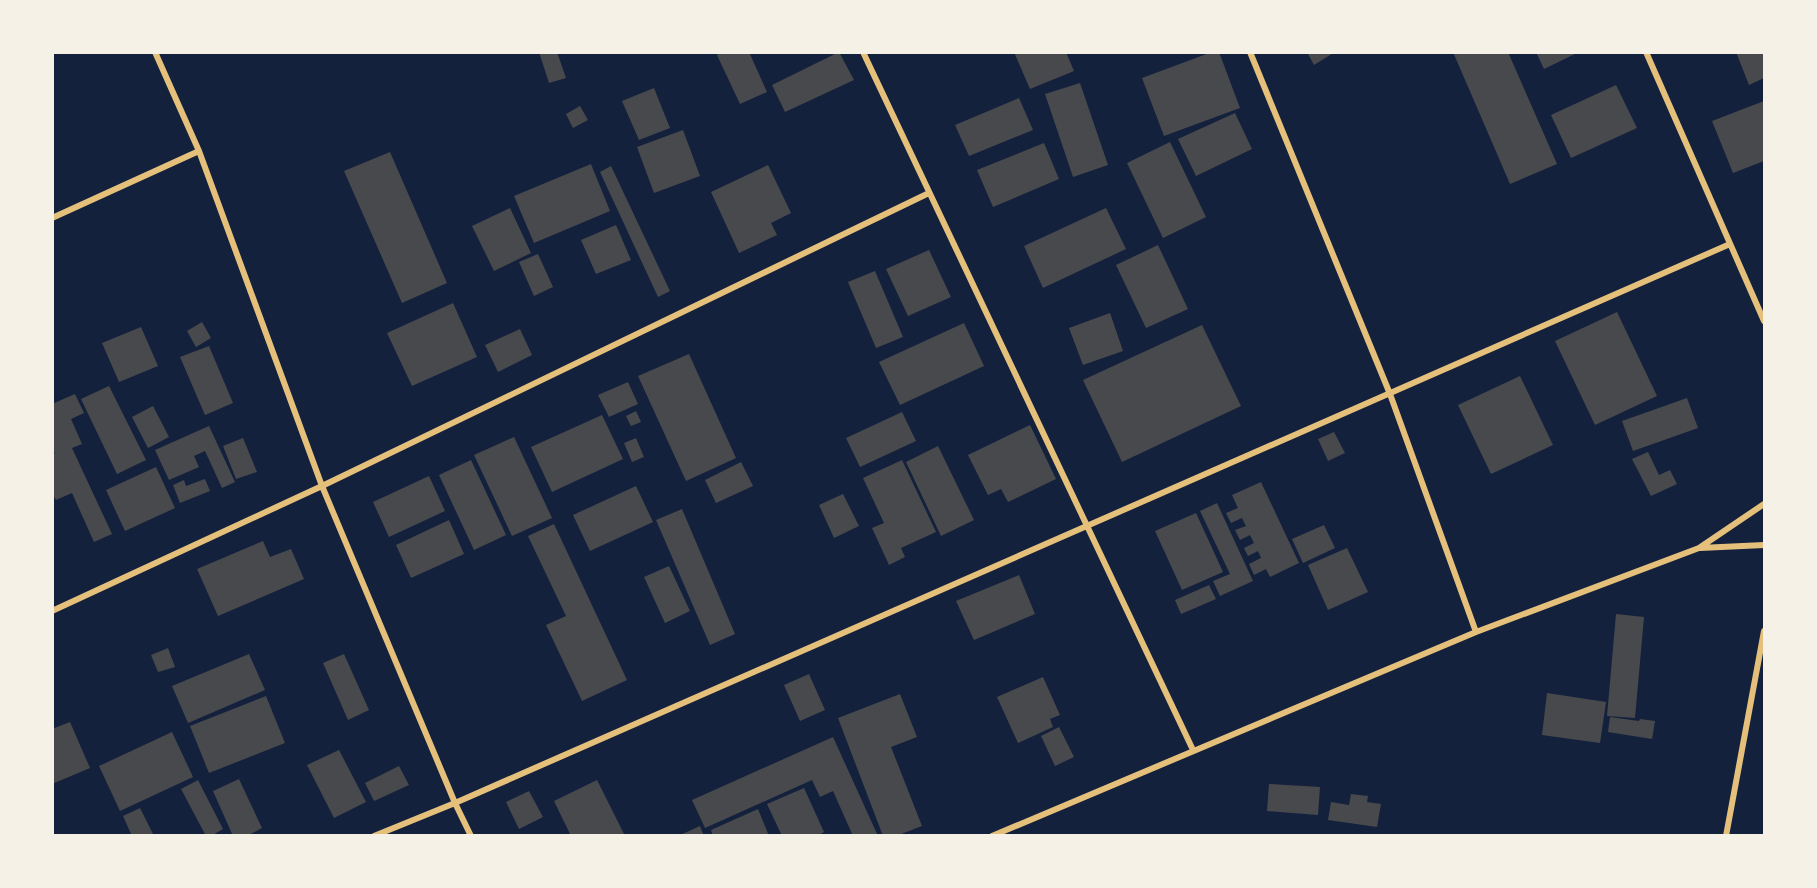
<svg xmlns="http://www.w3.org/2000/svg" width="1817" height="888" viewBox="0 0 1817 888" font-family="Figtree,sans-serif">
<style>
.building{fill:#48494c}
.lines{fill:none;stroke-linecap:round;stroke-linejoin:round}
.minor{stroke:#e5c07b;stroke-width:6}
</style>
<rect width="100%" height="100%" fill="#14213d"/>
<path class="building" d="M539,52h18l9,26 -17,5z
M722,52h27l18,40 -27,12 -23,-49z
M839,52l15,28 -69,32 -13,-27z
M1014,52h52l8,19 -44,18z
M1212,52h7l21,56 -76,28 -22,-58z
M1307,52h28l-21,13z
M1453,52h55l49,112 -47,20z
M1536,52h43l-35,17z
M1736,52h28v26l-15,7z
M1080,83l28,82 -35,12 -28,-83z
M1616,85l21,43 -66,30 -20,-43z
M654,88l16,40 -31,12 -17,-39z
M1019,98l14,32 -64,26 -14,-31z
M1764,101v60l-31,12 -21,-52z
M580,106l8,14 -15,8 -7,-14z
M1235,113l17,36 -56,27 -18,-37z
M683,130l17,46 -46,17 -17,-46z
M1170,142l36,75 -43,21 -36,-75z
M1044,143l15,36 -66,28 -16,-37z
M390,152l57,131 -45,20 -58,-132z
M591,164l19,47 -76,32 -20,-47z
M768,165l23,48 -20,10 6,12 -38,18 -28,-61z
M611,166l59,125 -12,6 -58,-125z
M510,208l21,45 -37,18 -22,-45z
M1106,208l20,41 -83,39 -19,-42z
M616,225l15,35 -35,14 -15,-34z
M1158,245l30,64 -42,19 -30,-63z
M929,250l22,47 -43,19 -22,-47z
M538,254l15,33 -19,9 -15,-34z
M875,271l28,66 -27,11 -28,-66z
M453,303l24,54 -65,29 -25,-53z
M1617,312l40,84 -62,29 -40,-84z
M1110,313l13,38 -40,14 -14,-37z
M202,322l9,16 -15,9 -9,-16z
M964,323l20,43 -84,39 -21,-43z
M1202,325l39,81 -119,56 -39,-82z
M141,327l17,39 -39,16 -17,-39z
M520,329l12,26 -34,17 -13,-27z
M209,346l24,57 -28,12 -25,-58z
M689,354l47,104 -50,23 -48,-105z
M1520,376l33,69 -62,29 -33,-69z
M628,382l10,22 -29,13 -11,-22z
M109,386l37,74 -29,14 -36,-75z
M75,394l9,19 -13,6 11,25 -10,4 40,86 -18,8 -22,-49 -16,7 -4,-7v-39l3,-1 -3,-5v-44z
M1687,398l11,30 -65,23 -11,-30z
M153,406l16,31 -21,11 -16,-31z
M636,411l5,11 -10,4 -5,-10z
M902,412l14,29 -56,26 -14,-29z
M602,415l21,44 -71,33 -21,-45z
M1030,425l26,54 -48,23 -7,-13 -13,6 -20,-40z
M209,426l26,56 -13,6 -17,-37 -11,5 5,11 -30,13 -14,-30z
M1334,432l11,21 -17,8 -10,-22z
M514,437l38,81 -40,18 -38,-81z
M243,438l14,34 -21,7 -13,-33z
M636,438l8,19 -12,5 -8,-19z
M938,446l36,74 -33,16 -35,-74z
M1648,452l11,23 11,-5 7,14 -26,12 -19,-37z
M471,460l35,75 -32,15 -35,-75z
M902,460l34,72 -35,16 4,9 -16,8 -17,-37 12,-5 -21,-45z
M741,462l12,24 -37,17 -11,-23z
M156,467l19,41 -50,23 -19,-41z
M429,476l16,35 -56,26 -16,-35z
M205,479l5,12 -30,12 -7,-18 11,-5 2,6z
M1261,482l38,81 -29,14 -4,-8 -12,6 -5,-11 12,-6 -3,-7 -10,5 -4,-8 10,-5 -4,-8 -10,5 -5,-10 11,-4 -4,-8 -11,5 -5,-10 12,-5 -6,-13z
M636,486l17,36 -63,29 -17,-36z
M843,494l16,32 -25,12 -15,-33z
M1217,503l36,78 -33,15 -7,-15 17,-7 -30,-63z
M682,509l53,125 -25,11 -54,-125z
M1196,513l27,59 -41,18 -27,-59z
M449,520l15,34 -53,24 -15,-33z
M554,524l73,156 -45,21 -36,-76 20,-9 -38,-80z
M1324,525l11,23 -32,15 -11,-24z
M263,541l7,16 21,-8 13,30 -86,37 -21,-47z
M1347,548l21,44 -40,18 -20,-45z
M669,566l21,45 -25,12 -21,-46z
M1019,575l16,39 -61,26 -18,-39z
M1209,585l7,14 -35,15 -6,-14z
M1616,614l28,3 -9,101 -28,-2z
M168,648l7,19 -17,5 -7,-17z
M249,654l16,36 -77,33 -16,-37z
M344,654l25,56 -21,10 -25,-57z
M809,674l16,36 -25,11 -16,-36z
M1043,677l17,38 -10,4 3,8 -35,16 -21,-46z
M1547,693l59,9 -6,41 -58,-8z
M900,694l17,43 -26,10 31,79 -26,10h-13l-45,-118z
M266,696l19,47 -76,30 -19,-47z
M1610,717l29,4 1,-2 15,2 -3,18 -44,-7z
M70,722l20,46 -38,16v-55z
M1059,727l15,30 -19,9 -14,-30z
M172,732l21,45 -73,34 -21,-45z
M833,737l45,99h-25l-20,-45 -13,6 -8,-17 -107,48 -13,-28z
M339,750l27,52 -32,16 -27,-53z
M399,766l10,19 -35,16 -9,-18z
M239,779l23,49 -15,8h-14l-20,-45z
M198,780l25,49 -12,7h-5l-25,-47z
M597,780l28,56h-54l-17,-35z
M1269,784l51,3 -2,28 -51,-4z
M804,788l20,44 -7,4h-35l-15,-32z
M529,791l14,26 -24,12 -13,-27z
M1351,794l17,2 -1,6 14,2 -4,23 -49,-7 3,-18 18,3z
M140,808l14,28h-22l-9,-20z
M758,809l11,27h-56l-2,-6z
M700,826l4,10h-26z"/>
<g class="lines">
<path class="minor" d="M155,52l44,99 123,335 133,317 16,33
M863,52l330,698
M1250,52l140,342 86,238
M1646,52l118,269
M52,218l147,-67
M1700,548l64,-3
M52,611l270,-125 607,-293
M374,836l81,-33 1275,-559
M992,836l484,-204 223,-84 65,-44
M1726,836l38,-205"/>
</g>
<rect width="1817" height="888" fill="none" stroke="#f6f1e7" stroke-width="108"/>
</svg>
